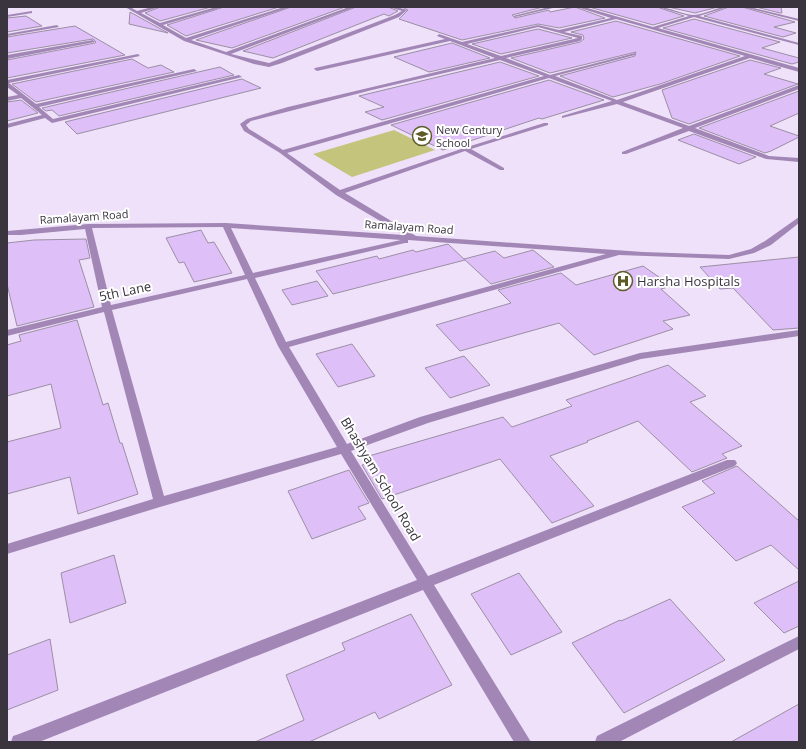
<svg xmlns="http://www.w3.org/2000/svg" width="806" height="749" viewBox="0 0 806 749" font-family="'Open Sans',sans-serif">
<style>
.green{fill:#c5c47d}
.building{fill:#dfbff7;stroke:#9b8fa4}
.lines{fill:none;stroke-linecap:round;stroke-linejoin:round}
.minor{fill:#a287b6;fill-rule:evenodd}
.labels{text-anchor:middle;stroke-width:4;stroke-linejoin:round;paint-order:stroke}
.far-poi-label{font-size:11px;fill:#39343d;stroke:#fff;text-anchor:start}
.far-street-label{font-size:11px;fill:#39343d;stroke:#fff}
.poi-label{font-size:13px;fill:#39343d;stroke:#fff;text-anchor:start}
.street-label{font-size:13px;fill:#39343d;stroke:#fff}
</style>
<rect width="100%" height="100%" fill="#efe1f9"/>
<path class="green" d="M394,130l41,20 -83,27 -39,-23z"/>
<path class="building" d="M160,7h51l-51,14 -15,-8z
M224,7h55l-93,29 -19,-11z
M291,7h54l-113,41 -36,-8z
M356,7h32l10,4 -9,5 -5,-2 -111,44 -30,-7z
M402,7h141l-31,8 3,3 34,-8 1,2 25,-5 30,11 -46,10 -21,-4 -76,16 -63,-21 9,-9z
M589,7h68l27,9 -31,9z
M668,7h50l-23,6z
M729,7h13l53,15 -21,5 22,6 -13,4 -79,-21z
M756,7h25l1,6h-2z
M130,12l38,21 -39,-9z
M26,16l16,10 -35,6v-14z
M694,19l86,23 -18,6 37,10v4l-7,2 -129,-36z
M616,21l124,35 -80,28 -47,13 -53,-21 75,-20 1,-4 -86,21 -39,-15 69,-16 4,-3 -1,-4 -12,-3z
M75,26l50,29 -118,23v-18l88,-17 1,-1 -3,-3 -86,14v-16z
M538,29l34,9 -71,16 -29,-10z
M452,43l38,15 -61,14 -35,-15z
M132,59l16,9 13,-3 13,7 -138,30 -24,-18z
M750,60l31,8 -17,6 34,10 -109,40 -17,-6 -10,-28z
M500,62l39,14 -157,44 -17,-8 19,-5 -25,-11z
M220,67l14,8 -175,41 -7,-6 -6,1 -4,-3z
M242,79l19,9 -184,46 -12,-12z
M549,80l55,20 -62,19 -3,-1 -96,32 -52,-25z
M799,91v22l-29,13 29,10v1l-28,14 -6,2 -66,-25z
M21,100l17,13 -31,8v-19z
M694,134l62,23 -17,7 -61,-24z
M201,230l7,13 6,-1 18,31 -38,9 -10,-20 -5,1 -13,-25z
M86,239l4,19 -11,2 15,47 -77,19 -10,-42v-41l27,-3z
M448,244l17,16 -132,34 -17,-23 61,-15 2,3 34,-9 3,2z
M533,250l21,17 -63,17 -27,-25 31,-8 9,7z
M799,257v71l-26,2 -40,-42 -13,1 -20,-22z
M643,266l29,20 -11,3 29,26 -27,6 10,8 -79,26 -35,-32 -99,28 -24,-26 75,-22 -13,-13 63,-17 15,12z
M317,281l11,15 -36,9 -10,-15z
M77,320l26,85 5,-2 12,40h2l16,51 -60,20 -8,-37 -63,17v-52l54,-14 -10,-44 -44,12v-51l14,-4 -2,-6z
M352,344l23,32 -37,11 -22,-33z
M464,356l26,29 -40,13 -25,-30z
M668,365l38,31 -16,6 52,44 -20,8 5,4 -35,14 -54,-51 -51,20 1,1 -38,14 44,50 -42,17 -52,-64 -118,40 -20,-34 4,-1 -4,-6 141,-41 9,10 60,-21 -6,-6z
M737,466l62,55v49l-28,-25 -35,16 -54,-54 33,-14 -13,-12z
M349,470l20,33 -11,4 8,12 -54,20 -24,-48z
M114,555l12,48 -56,20 -9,-50z
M519,573l43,59 -51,23 -40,-61z
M799,581v45l-15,7 -30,-30z
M670,599l55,61 -101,53 -52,-70 48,-23 1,1z
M411,614l41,71 -73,34 -4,-7 -66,30h-54l49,-22 -18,-45 59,-25 -3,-7z
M50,639l8,51 -51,20v-55z
M799,704v38h-68z"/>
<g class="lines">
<path class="minor" d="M125,7h5l7,4 15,-4h7l-18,6 19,10 56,-16h7l-60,18 23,13 98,-31h6l-99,33 35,12 123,-45h6l-124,47 38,9 126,-48 7,-4 -13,-4h8l10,3 -8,7 -117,46 -13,4 -15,-3 -70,-23z
M549,7h8l-42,10 -2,-1z
M577,7h7l69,20 36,-11 -31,-9c12,0 25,8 37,8 11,-1 21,-8 33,-8l-29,9 100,27v2l-105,-28 -36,11 141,40v4l-49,-14 -127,44 66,24 110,-41v4l-104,39 74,28 30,2v4l-33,-3 -77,-28 -63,23h-4v-2l61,-24 -66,-24 -55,14v-2l50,-15 -63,-23 -262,75 53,37 124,-42 80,-25h4v2l-77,24 33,19v2h-4l-35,-19 -120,42 71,43 227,16 86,3 22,-6 14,-8 34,-24v6l-28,22 -17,8 -25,6 -110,-4 -330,92 58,97 73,-27 220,-64 159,-23v6l-158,23 -213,64 -77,28 77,125 299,-116h8l2,3 -2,3 -301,119 97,157h-17l-91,-152 -384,152h-28l2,-6 6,-2 398,-154 -76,-126 -181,53 -153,47v-10l146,-45 -49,-187 -97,24v-6l95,-23 -17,-78 -64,6h-14v-4l81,-7 138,-1 178,12 -68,-40 -56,-42 -36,-22 -4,-7 7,-5 41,-12 207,-49 -45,-17 -133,30 -3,-2 1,-1 130,-29 -8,-3 2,-2 23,8 76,-17 21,5 52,-12zM616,19l129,37 -128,44 -62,-24 80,-21v-2l-85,22 -44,-17 74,-17 2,-2v-3l-18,-4zM538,27l40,11 -77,18 -34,-12zM500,60l44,16 -261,74 -34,-21 -3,-4 5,-4 121,-31zM223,227l22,48 -134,30 -19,-77zM231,228l170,12 -148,33zM408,240l198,14 -320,88 -31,-64 150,-35h3zM247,279l31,67 59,101 -173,49 -52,-186z
M743,7h7l49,12v2z
M32,11v2l-25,4v-2z
M57,25l2,2 -52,9v-2z
M93,40l2,2 -88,17v-4z
M138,54l2,2 -131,27 27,21 158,-35 3,2 -158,36 14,12 186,-44 3,2 -190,46 -7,-5 -38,10v-4l35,-9 -21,-17 -14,3v-4l11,-2 -11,-8v-7z
M799,636v13l-180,93h-24l2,-6z"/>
</g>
<defs>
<symbol id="school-ring" viewBox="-11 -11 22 22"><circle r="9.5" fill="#fff" stroke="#5d5c29" stroke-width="1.5"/><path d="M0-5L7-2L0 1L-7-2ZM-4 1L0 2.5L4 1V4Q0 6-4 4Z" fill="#5d5c29"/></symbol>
<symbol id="hospital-ring" viewBox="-11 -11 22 22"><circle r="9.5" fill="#fff" stroke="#5d5c29" stroke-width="1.5"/><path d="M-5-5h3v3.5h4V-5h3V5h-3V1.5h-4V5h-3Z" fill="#5d5c29"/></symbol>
</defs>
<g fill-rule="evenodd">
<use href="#school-ring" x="411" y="125" width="22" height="22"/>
<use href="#hospital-ring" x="612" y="270" width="22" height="22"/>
</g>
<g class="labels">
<g class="far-poi-label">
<text x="436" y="134">New Century<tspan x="436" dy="13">School</tspan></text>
</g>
<g class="far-street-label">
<text transform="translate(84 217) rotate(-4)" y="4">Ramalayam Road</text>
<text transform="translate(409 227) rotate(4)" y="4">Ramalayam Road</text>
</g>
<g class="poi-label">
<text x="637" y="286">Harsha Hospitals</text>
</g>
<g class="street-label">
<text transform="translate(125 291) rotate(-12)" y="5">5th Lane</text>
<text transform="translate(381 479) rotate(59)" y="5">Bhashyam School Road</text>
</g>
</g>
<rect width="806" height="749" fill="none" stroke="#39343d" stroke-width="16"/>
</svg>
